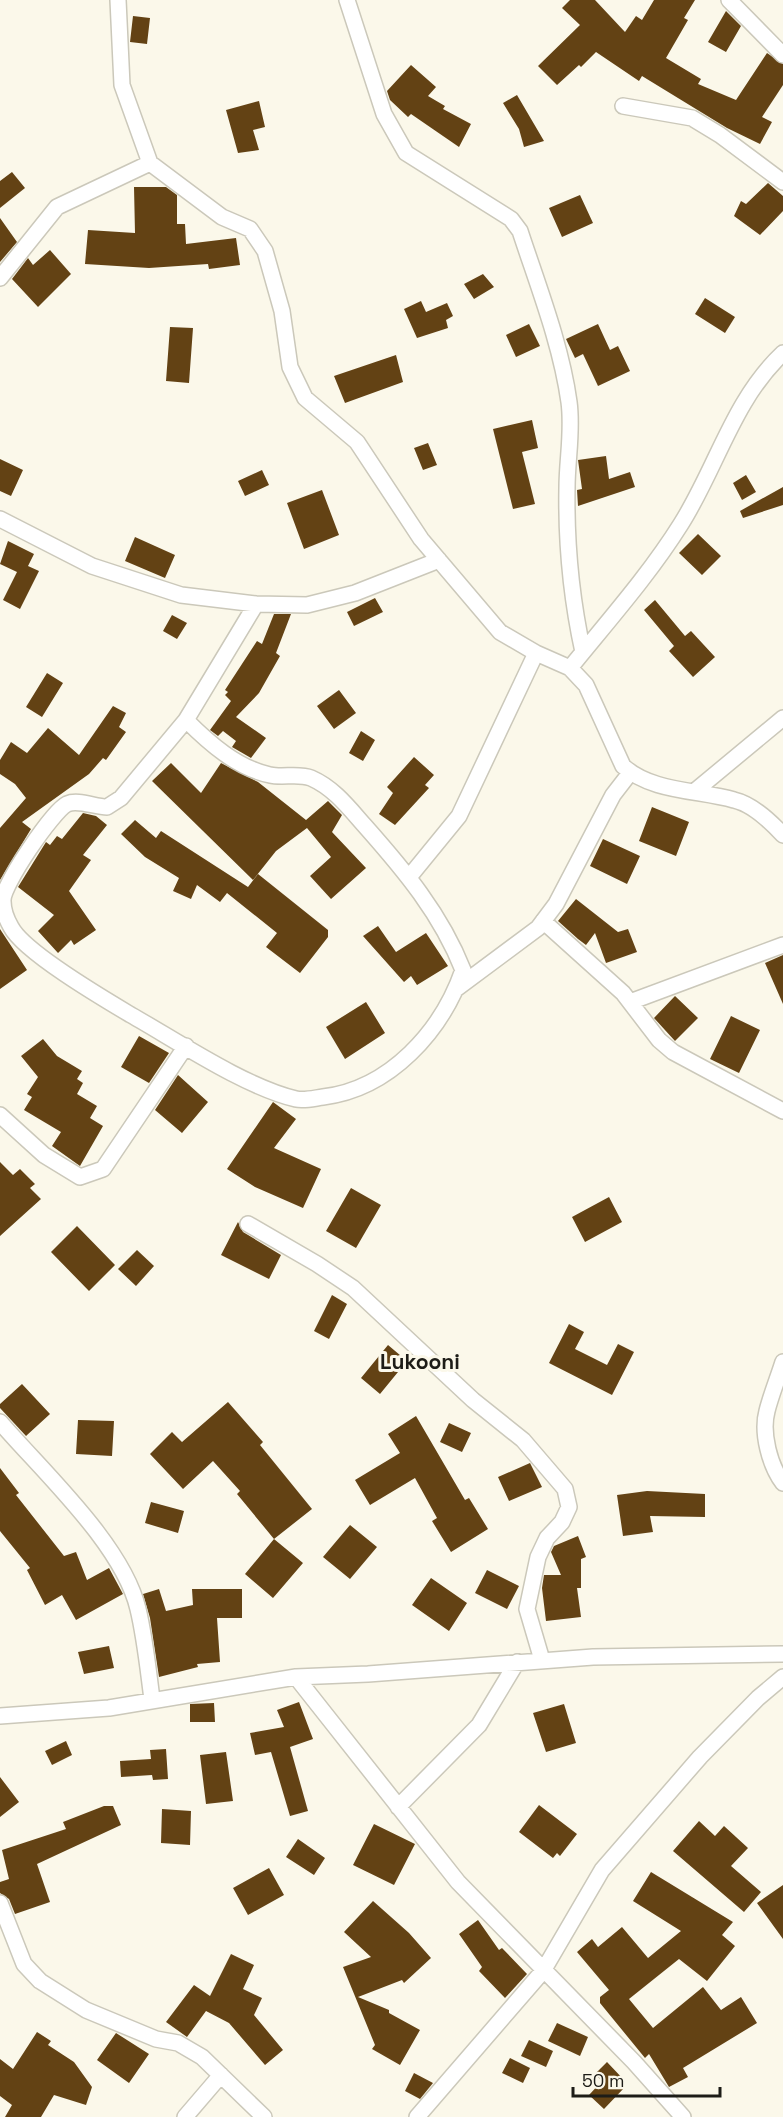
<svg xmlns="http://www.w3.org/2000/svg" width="783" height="2117" viewBox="0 0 783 2117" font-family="'Space Grotesk',sans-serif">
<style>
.building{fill:#634214}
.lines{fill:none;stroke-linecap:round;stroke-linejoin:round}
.minor-casing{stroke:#cbc8ba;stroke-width:18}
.minor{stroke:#fff;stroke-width:15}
.labels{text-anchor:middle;stroke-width:6;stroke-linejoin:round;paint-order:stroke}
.quarter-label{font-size:21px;font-weight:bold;fill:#1d1c17;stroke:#fbf8ea}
</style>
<rect width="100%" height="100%" fill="#fbf8ea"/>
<path class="building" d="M570,0h25l30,32 11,-16 6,4 12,-20h41l-11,18 4,2 -22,38 35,21 -3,5 38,16 31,-47 16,11v21l-21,32 10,5 -12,22 -33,-16 -85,-52 -3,5 -43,-29 -15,15 -2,-2 -22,20 -19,-19 42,-41 -18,-17z
M726,11l15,15 -15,26 -18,-10z
M133,16l17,2 -3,26 -17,-2z
M411,65l25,22 -8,9 17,10 -2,3 28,15 -12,23 -48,-33 -3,3 -18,-17 -3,-9z
M517,95l27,46 -20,6 -5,-18 -16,-26z
M259,101l6,26 -12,3 6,20 -21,3 -12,-43z
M12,172l13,16 -25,20v-27z
M768,183l15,13v15l-23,24 -26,-19 7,-15 5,3z
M134,187h32l11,8v29h8l1,20 50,-6 4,27 -31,4 -1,-5 -59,4 -64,-4 3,-34 47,3z
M580,195l13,28 -31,14 -13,-29z
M0,218l17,24 -17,20z
M50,250l21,24 -33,33 -26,-28 16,-21 5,7z
M483,274l11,13 -20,12 -10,-15z
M705,298l30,19 -10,16 -30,-19z
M421,301l5,11 21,-9 6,13 -7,4 2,8 -31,10 -13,-29z
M529,324l11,22 -24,11 -10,-22z
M598,324l12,26 8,-4 12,25 -32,15 -15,-32 -8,4 -9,-19z
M170,327l23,1 -4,55 -23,-2z
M396,355l7,27 -58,21 -11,-27z
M532,420l6,28 -16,4 13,52 -22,5 -20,-80z
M428,443l9,22 -14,5 -9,-22z
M606,456l3,23 21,-7 5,15 -57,19 -1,-16 5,-1 -4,-29z
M0,459l23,11 -12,26 -11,-5z
M262,470l7,15 -24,11 -7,-15z
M746,475l10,17 -14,8 -9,-17z
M783,487v18l-40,13 -3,-7z
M322,490l17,45 -35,14 -17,-46z
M698,534l23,22 -19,19 -23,-22z
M135,537l40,18 -10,23 -40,-17z
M8,541l26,13 -6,12 11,5 -19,38 -17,-9 14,-28 -17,-8z
M375,598l8,14 -29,14 -7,-14z
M655,600l30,36 6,-5 24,26 -22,20 -24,-26 5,-5 -30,-36z
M274,614h17l-15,39 4,3 -21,37 -23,24 30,21 -15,20 -19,-11 4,-6 -13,-10 -5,5 -8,-6 21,-29 -6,-6 3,-3 -3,-2 32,-49 5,3z
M172,615l15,8 -10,16 -14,-8z
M47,673l16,10 -21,34 -16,-10z
M339,690l17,23 -22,16 -17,-23z
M113,706l13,7 -7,14 7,5 -20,28 -3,-2 -14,16 -67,48 9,7 -31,51v-52l26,-30 -11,-14 -15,-10v-14l11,-18 16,11 21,-25 31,27z
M361,731l14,9 -12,21 -14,-8z
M414,757l20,18 -9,10 4,3 -34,37 -16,-11 14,-21 -6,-6z
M171,763l30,30 20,-30 37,19 48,38 22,-19 14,14 -10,17 34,36 -35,31 -21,-23 21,-19 -24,-29 -31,23 -23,29 -101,-99z
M652,807l37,15 -13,34 -37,-15z
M83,813l13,3 11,9 -24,30 8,5 -22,31 27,39 -22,15 -3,-5 -13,13 -20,-22 16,-16 -36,-28 28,-45 4,3 7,-9 5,3z
M135,820l21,18 5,-7 87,56 10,-13 70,56v7l-28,36 -34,-26 11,-14 -50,-40 -7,9 -23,-17 -6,14 -18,-8 6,-13 -34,-21 -24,-23z
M603,839l37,17 -13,28 -37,-18z
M576,899l42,33 10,-3 9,23 -31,11 -11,-30 -9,12 -8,-6 -20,-18z
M378,926l18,26 30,-19 22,33 -31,19 -6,-9 -7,6 -41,-46z
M0,929l27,41 -27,19z
M783,955v49l-18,-41z
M675,996l23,22 -23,23 -21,-23z
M366,1002l19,31 -40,26 -19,-32z
M731,1016l29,14 -21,43 -29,-14z
M139,1036l30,17 -20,30 -28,-16z
M43,1039l14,17 25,15 -5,8 6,4 -6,11 20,12 -7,12 13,8 -23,40 -28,-20 9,-14 -37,-22 8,-13 -5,-3 11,-17 -17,-21z
M178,1075l30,27 -26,31 -27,-23z
M273,1102l23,17 -22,29 47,21 -18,39 -48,-21 -28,-18z
M0,1162l13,13 7,-6 15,15 -5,4 11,11 -41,37z
M351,1188l30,17 -25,43 -30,-17z
M609,1197l13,25 -37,20 -13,-25z
M238,1222l5,10 38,23 -12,24 -48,-24z
M77,1226l38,39 -26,26 -38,-39z
M137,1250l17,16 -18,20 -18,-17z
M332,1295l15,9 -18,35 -15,-8z
M569,1324l15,8 -9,17 32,16 11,-21 16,8 -22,43 -63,-32z
M388,1345l19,16 -27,33 -19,-16z
M22,1384l28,30 -24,22 -26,-28v-4z
M228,1402l35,40 -3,3 52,64 -38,30 -37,-45 3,-3 -27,-30 -30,28 -33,-35 22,-22 10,10z
M416,1416l49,84 4,-2 19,31 -37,23 -19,-31 5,-3 -22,-40 -45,27 -15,-25 45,-27 -12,-19z
M78,1420l36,1 -2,35 -36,-2z
M449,1423l22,10 -9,19 -22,-10z
M530,1463l12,24 -33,14 -11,-24z
M0,1468l19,25 -3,2 48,61 12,-4 11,28 22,-12 14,26 -47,26 -14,-25 -17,10 -18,-35 3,-2 -30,-37z
M647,1491l58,3v23l-55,-1 3,16 -30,4 -6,-41z
M151,1502l33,9 -6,22 -33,-10z
M350,1525l27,22 -27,32 -27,-22z
M578,1536l8,21 -5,2v29h-4l4,29 -35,4 -4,-33 2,-13h17l-10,-23 3,-6z
M274,1539l29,24 -30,35 -28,-24z
M487,1570l32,16 -12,23 -32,-16z
M431,1578l36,25 -18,28 -37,-26z
M159,1589l7,22 27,-6 -1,-16h50v29h-25l3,44 -23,2 1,3 -39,10 -9,-59 -7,-24z
M109,1646l5,22 -30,6 -6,-22z
M299,1702l14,37 -23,8 18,64 -18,5 -19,-64 -16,3 -5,-22 34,-6 -7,-17z
M214,1703l1,19h-25v-18z
M564,1704l12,39 -30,9 -13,-39z
M66,1741l6,14 -20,10 -7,-14z
M166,1749l2,30 -15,1 -1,-5 -31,2 -1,-16 31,-2 -1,-9z
M226,1752l7,49 -27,3 -6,-49z
M0,1777l19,25 -19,15z
M539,1805l38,29 -17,22 -3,-3 -4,5 -34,-26z
M104,1806h9l8,19 -84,39 13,38 -35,12 -6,-15 -9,-6v-11l9,-3 -7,-29 64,-21 -3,-7z
M162,1809l29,2 -1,34 -29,-2z
M699,1821l16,15 9,-10 24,22 -17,18 30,26 -17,20 -71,-61z
M374,1824l41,20 -21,41 -41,-20z
M298,1839l27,19 -11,17 -28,-18z
M269,1868l15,27 -36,20 -15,-27z
M651,1872l82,50 -11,13 13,11 -28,35 -28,-22 -50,40 24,29 50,-41 18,23 20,-13 16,26 -74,45 5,9 -19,10 -20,-33 -4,4 -45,-55v-6l9,-7 -32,-38 15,-13 6,8 24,-20 26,31 33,-27 -48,-30z
M783,1885v54l-26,-36z
M373,1901l36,32 22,25 -27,25 -2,-3 -44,17 31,13v3l31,17 -20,35 -28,-16 3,-4 -32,-78 28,-10 -27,-25z
M478,1920l21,30 3,-2 25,26 -22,24 -26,-27 3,-4 -23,-33z
M231,1954l23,11 -11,24 19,9 -8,17 29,35 -18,15 -36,-42 -23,-12 -19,26 -21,-15 28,-37 16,11z
M557,2023l31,14 -8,19 -32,-15z
M37,2032l14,9 -3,4 26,17 18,25 -6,18 -32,-10 -13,22h-36l7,-12 -12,-9v-37l13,10z
M116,2033l33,21 -20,29 -32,-23z
M529,2040l24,11 -7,16 -25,-11z
M510,2058l20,10 -7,15 -21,-10z
M607,2062l18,19v6l-21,22 -15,-14 13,-14 -7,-7z
M414,2073l19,10 -13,16 -15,-8z"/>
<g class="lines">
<defs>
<path id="minor" d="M118,0l4,85 28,78 72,54 28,12 15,22 17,60 8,56 15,31 52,44 64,97 79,93 36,21 34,15 16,17 37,81c28,26 76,24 111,34 18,4 37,22 49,35
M347,0l37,114 22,39 105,66 9,12c18,55 41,113 49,171 4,29 -2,57 -2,86 -1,57 4,109 16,164
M729,0l54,55
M623,106l69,12 28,17 63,47
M0,278l57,-71 93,-44
M0,519l92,47 89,29 75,9 51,1 48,-12 84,-33
M570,668c38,-47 79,-93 111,-144 36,-57 52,-124 102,-171
M186,720c23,23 51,48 84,55 12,3 29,-2 41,3 23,10 38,30 54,48 39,44 76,88 98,144 -21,61 -73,119 -140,127 -8,1 -19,4 -27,2 -51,-12 -119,-58 -165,-84 -27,-16 -107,-63 -120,-88 -4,-7 -8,-18 -8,-26 -1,-16 50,-90 64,-97 11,-5 28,3 40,3l14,-9 65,-78 70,-116
M695,791l88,-73
M410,876l49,-60 77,-163
M543,921l80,72 36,47 14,12 110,59
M456,989l82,-61 18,-24 57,-109 17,-22
M630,1002l153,-57
M0,1115l44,40 36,22 23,-8 83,-123
M248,1224l69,40 36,24 120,112 50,40 42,49 4,18 -7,15 -15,16 -9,19 -11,52 15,51
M783,1362c-5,16 -12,33 -16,49 -6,22 3,55 16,72
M0,1422c43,50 123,123 138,187 7,29 10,60 14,90
M296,1677l162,205 176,180 49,55
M0,1716l109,-8 187,-31 72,-3 225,-17 190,-3
M398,1807l81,-82 38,-63
M0,1903l24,61 16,17 46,29 70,29 22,4 24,14 62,60
M185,2117l36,-42
M417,2117l126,-146 59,-101 98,-113 58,-59 25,-21"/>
</defs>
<use href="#minor" class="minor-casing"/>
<use href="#minor" class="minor"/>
</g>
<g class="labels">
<g class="quarter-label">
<text x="420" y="1369">Lukooni</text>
</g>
</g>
<path d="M573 2087v9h147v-9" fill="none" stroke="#1d1c17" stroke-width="3"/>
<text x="582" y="2087" font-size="18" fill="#1d1c17" stroke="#fbf8ea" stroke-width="4.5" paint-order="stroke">50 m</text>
</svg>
